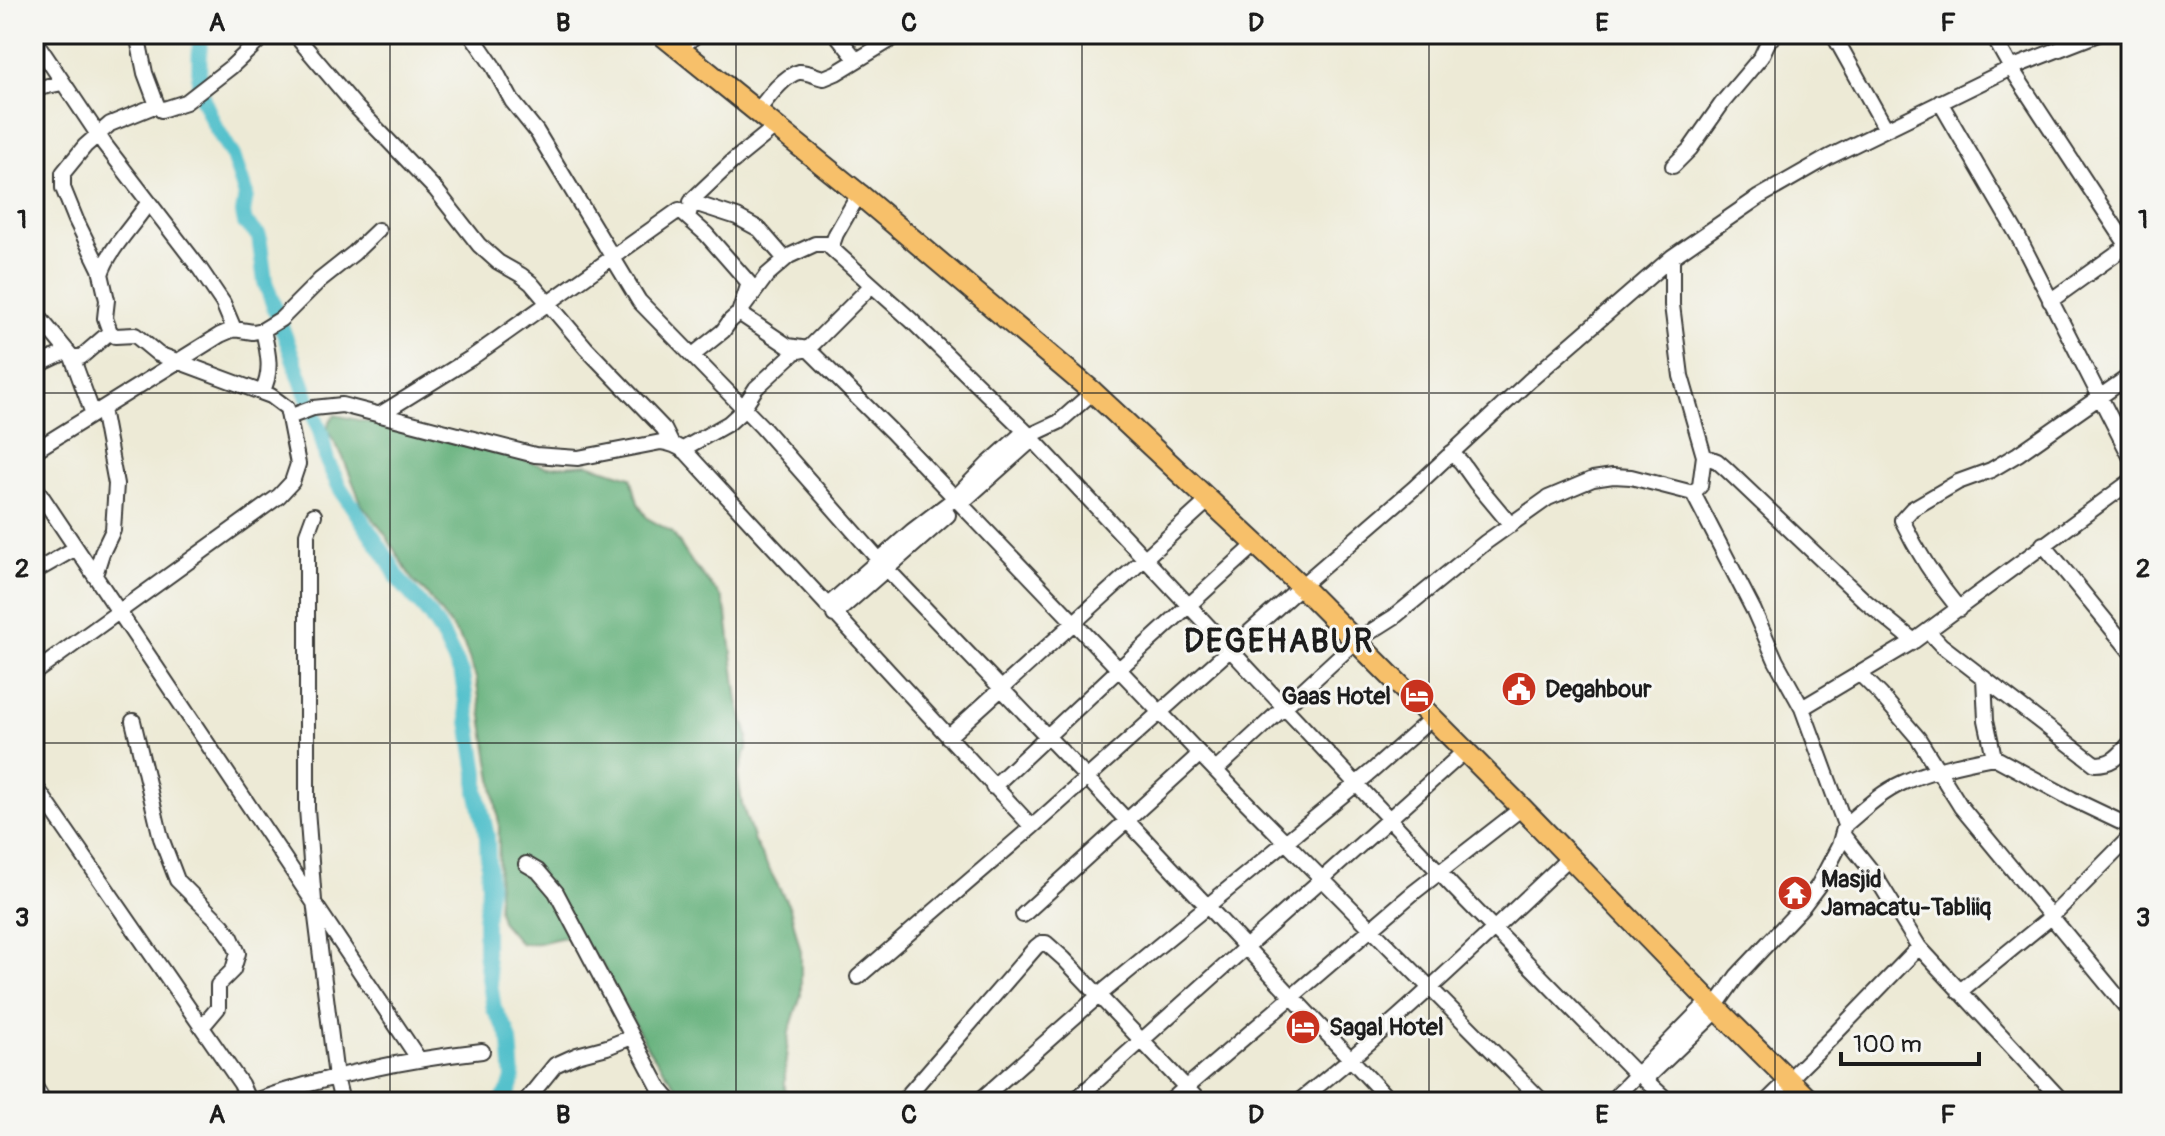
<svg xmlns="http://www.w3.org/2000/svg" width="2165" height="1136" viewBox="0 0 2165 1136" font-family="Pangolin,sans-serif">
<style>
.forest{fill:#63b07a;stroke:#40664b;stroke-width:2}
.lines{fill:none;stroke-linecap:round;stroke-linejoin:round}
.river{stroke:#54c1cc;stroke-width:16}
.minor-casing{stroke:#3b3b38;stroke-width:18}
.highway-casing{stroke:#3b3b38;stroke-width:24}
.minor{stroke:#fff;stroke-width:14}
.highway{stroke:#f7c06b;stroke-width:20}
.grid{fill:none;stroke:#1c1c1c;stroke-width:2;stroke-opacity:0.55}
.labels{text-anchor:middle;stroke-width:6;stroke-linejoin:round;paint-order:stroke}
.poi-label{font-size:24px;font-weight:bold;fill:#1c1c1c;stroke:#f6f6f2;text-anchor:start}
.district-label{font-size:32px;font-weight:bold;letter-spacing:2px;fill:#1c1c1c;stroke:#f6f6f2}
.neatline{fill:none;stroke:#1c1c1c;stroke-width:3}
.grid-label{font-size:26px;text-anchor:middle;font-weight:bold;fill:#1c1c1c}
</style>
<rect width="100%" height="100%" fill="#f6f6f2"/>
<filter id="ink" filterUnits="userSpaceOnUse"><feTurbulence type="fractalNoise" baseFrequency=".0125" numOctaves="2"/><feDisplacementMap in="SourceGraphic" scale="16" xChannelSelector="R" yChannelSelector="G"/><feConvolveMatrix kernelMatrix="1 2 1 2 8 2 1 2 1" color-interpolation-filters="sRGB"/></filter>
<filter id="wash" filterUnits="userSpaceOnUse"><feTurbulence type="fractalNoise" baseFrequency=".006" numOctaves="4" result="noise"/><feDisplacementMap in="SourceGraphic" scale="32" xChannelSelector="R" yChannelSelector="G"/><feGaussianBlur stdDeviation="1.8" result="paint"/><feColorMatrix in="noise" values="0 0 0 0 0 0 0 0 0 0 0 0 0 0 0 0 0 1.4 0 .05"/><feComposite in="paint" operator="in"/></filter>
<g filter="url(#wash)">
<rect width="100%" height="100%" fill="#edead6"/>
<path class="forest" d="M335,415l83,18 100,25 29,9 41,-3 43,13 7,26 9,15 25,14 21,32 29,34 5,17 11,86 10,35 -1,12 -9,28 4,28 12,37 36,67 11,44v43l-12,37 -4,37v20l5,13h-102l-39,-52 -49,-89 -33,-24c-18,2 -28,9 -47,6l-19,-22 -3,-13 1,-84 -23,-146 -12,-33 -10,-15 -29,-38 -12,-11 -28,-47 -23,-29 -20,-50 -15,-25 2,-8z"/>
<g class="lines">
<path class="river" d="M200,34l-1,48 4,17 11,25 19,32 13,39 -3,18 2,10 14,13 6,46 56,152 6,27 13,27 49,73 10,19 30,34 12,18 21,43 15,98v18l10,45 2,51 -4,33v32l9,57 13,22 3,10 3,37 -4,13 -8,11"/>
</g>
</g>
<g filter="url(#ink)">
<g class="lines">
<defs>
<path id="minor" d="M137,34l8,39 12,32
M297,34l4,8 55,65 80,83 43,55 19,17 23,13 10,8 55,65 78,81 7,14
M471,34l22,32 19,35 25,31 102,169 123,126 125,142 200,209 304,324
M836,34l20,25
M1833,34l53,95
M1992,34l19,34 120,183
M34,39l71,106 95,124 23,34 11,26
M673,45l16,-4 8,-7
M34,89l28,-6
M1940,102l78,134 113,222
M757,112c9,-12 27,-37 42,-40 8,-1 17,5 25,6l12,-5 64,-39
M1673,166l17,-17 33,-47 38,-45 8,-17 7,-6
M859,194l-23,40 -5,14 80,72 114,111 429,457 183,187
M691,202l46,15 22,12 26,30
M688,217l5,-18 39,-37 43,-35
M1672,257v48l9,71 23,80 -4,30 -7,7
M101,274c8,-25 32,-48 47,-71
M2050,301l81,-58
M34,311l38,46 21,57
M110,332l-5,-14 2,-18 -7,-31 -24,-49 -13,-32v-15l22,-27 25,-22 47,-19 4,5 25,-8 45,-35 35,-33
M693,355l30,-24 7,-10 9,-8 28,-38 22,-19 26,-12h17
M72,357h9l29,-25
M34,367l32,-15
M262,392c11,-20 6,-40 1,-62
M379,415l92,-57 208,-148 27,24 43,49 -10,30 49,33 20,3 83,82 348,364 304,307
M289,417l24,-9 29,-3 193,50 43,3 83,-16c10,1 17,4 25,10l346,375
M1029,436l30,-14 34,-30
M683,449l46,-26 10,-9 17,-26 39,-36 13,-3 64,-64
M34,451l186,-116 14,-6 19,3 10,-2 18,-11 39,-39 34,-27 24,-23
M1451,453l10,9 15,21 35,42
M1704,456l13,5 9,8 139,132 49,40
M34,485l384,573
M1693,493l61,118 22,50 26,47 43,117 -6,21 -21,40 -15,20 -66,70 -22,31
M967,498l65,-58
M314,515l-7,19v275l7,92 22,176 6,25
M2043,544l88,108
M34,572l42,-24
M95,575l7,-22 11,-23 3,-46 -14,-75
M827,606l85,-75 42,-32 34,-35 37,-33
M1959,609c-24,-29 -41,-55 -57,-89l10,-11 46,-27 33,-12 27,-16 113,-79
M834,615l114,-100
M1928,631l13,14 154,119c19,0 24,-9 36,-22
M34,673l245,-177 13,-14 6,-18 -11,-56 -16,-12 -113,-42 -23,-19 -20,1 -5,-4
M1860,674l21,21 37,43 43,69 170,206
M1984,678l2,42 8,37
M1802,708l112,-67 217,-160
M133,721l28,117 16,42 45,45 9,12 7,16 -5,17 -15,15v23l-16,19
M948,737l261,-237
M1216,770l140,-129 38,-24 92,-75 62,-44 45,-19 20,-3 18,1 62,16
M34,784l207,300 8,18
M993,787l126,-118 137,-125
M1845,825c18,-15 35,-32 57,-42 28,-13 61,-20 92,-26l78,42 59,28
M1843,835l31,39 45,73 144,155
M526,864l12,7 18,21 104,197 11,13
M1023,915l177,-161
M858,977l174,-150 269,-241 112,-97 116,-108 143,-124 87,-60 70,-40 182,-89 87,-34
M1959,992l92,-75 80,-81
M1646,1079l72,-69
M1645,1080l24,22
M34,1085l10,17
M251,1102c75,-26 152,-42 231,-51
M525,1102l30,-37 22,-10 30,-8 25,-10
M902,1102l134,-155 5,-4h5l18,16 136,143
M978,1102l127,-112 267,-219 60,-53
M1073,1102l392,-351
M1169,1102l244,-209 109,-85
M1298,1102c95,-76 183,-161 272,-245
M1610,1102l99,-101
M1766,1102l66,-65 87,-90"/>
<path id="highway" d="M661,34l198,160 234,198 208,194 221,222 193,199 96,95"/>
</defs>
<use href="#minor" class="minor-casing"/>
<use href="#highway" class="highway-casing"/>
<use href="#minor" class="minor"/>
<use href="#highway" class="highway"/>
</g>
</g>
<path class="grid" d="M390,34v1068M736,34v1068M1082,34v1068M1429,34v1068M1775,34v1068M34,393h2097M34,743h2097"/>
<defs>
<symbol id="civic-disc" viewBox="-11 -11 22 22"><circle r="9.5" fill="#c8321e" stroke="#f6f6f2"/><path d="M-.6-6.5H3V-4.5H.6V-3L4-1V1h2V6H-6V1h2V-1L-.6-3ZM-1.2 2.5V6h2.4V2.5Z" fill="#fff"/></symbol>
<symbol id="hotel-disc" viewBox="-11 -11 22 22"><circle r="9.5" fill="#c8321e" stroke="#f6f6f2"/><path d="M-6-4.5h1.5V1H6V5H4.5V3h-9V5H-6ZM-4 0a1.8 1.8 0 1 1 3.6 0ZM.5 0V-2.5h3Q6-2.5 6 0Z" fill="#fff"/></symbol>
<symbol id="temple-disc" viewBox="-11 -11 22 22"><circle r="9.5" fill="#c8321e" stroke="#f6f6f2"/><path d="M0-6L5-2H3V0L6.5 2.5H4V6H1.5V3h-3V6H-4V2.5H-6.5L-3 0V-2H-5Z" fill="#fff"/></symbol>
</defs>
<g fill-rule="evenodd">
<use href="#civic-disc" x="1499" y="669" width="40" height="40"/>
<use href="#hotel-disc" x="1397" y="676" width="40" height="40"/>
<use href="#temple-disc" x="1775" y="873" width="40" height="40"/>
<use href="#hotel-disc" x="1283" y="1007" width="40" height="40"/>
</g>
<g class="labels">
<g class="poi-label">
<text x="1545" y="697">Degahbour</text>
<text x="1391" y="704" text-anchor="end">Gaas Hotel</text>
<text x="1821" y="887">Masjid<tspan x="1821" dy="28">Jamacatu-Tabliiq</tspan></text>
<text x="1329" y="1035">Sagal Hotel</text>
</g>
<g class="district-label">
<text x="1279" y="652">DEGEHABUR</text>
</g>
</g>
<rect width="2165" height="1136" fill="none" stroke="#f6f6f2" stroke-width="88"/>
<path d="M1841 1052v12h138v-12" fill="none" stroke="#1c1c1c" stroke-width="4"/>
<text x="1853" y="1052" font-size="24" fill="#1c1c1c" stroke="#f6f6f2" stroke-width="6" paint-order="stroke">100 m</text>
<rect x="44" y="44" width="2077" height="1048" class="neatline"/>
<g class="grid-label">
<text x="217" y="31">A</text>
<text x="563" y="31">B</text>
<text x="909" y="31">C</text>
<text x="1256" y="31">D</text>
<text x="1602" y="31">E</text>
<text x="1948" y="31">F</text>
<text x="22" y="228">1</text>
<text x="2143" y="228">1</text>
<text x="22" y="577">2</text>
<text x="2143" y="577">2</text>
<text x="22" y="926">3</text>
<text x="2143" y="926">3</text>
<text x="217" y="1123">A</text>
<text x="563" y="1123">B</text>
<text x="909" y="1123">C</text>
<text x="1256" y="1123">D</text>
<text x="1602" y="1123">E</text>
<text x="1948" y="1123">F</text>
</g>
</svg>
